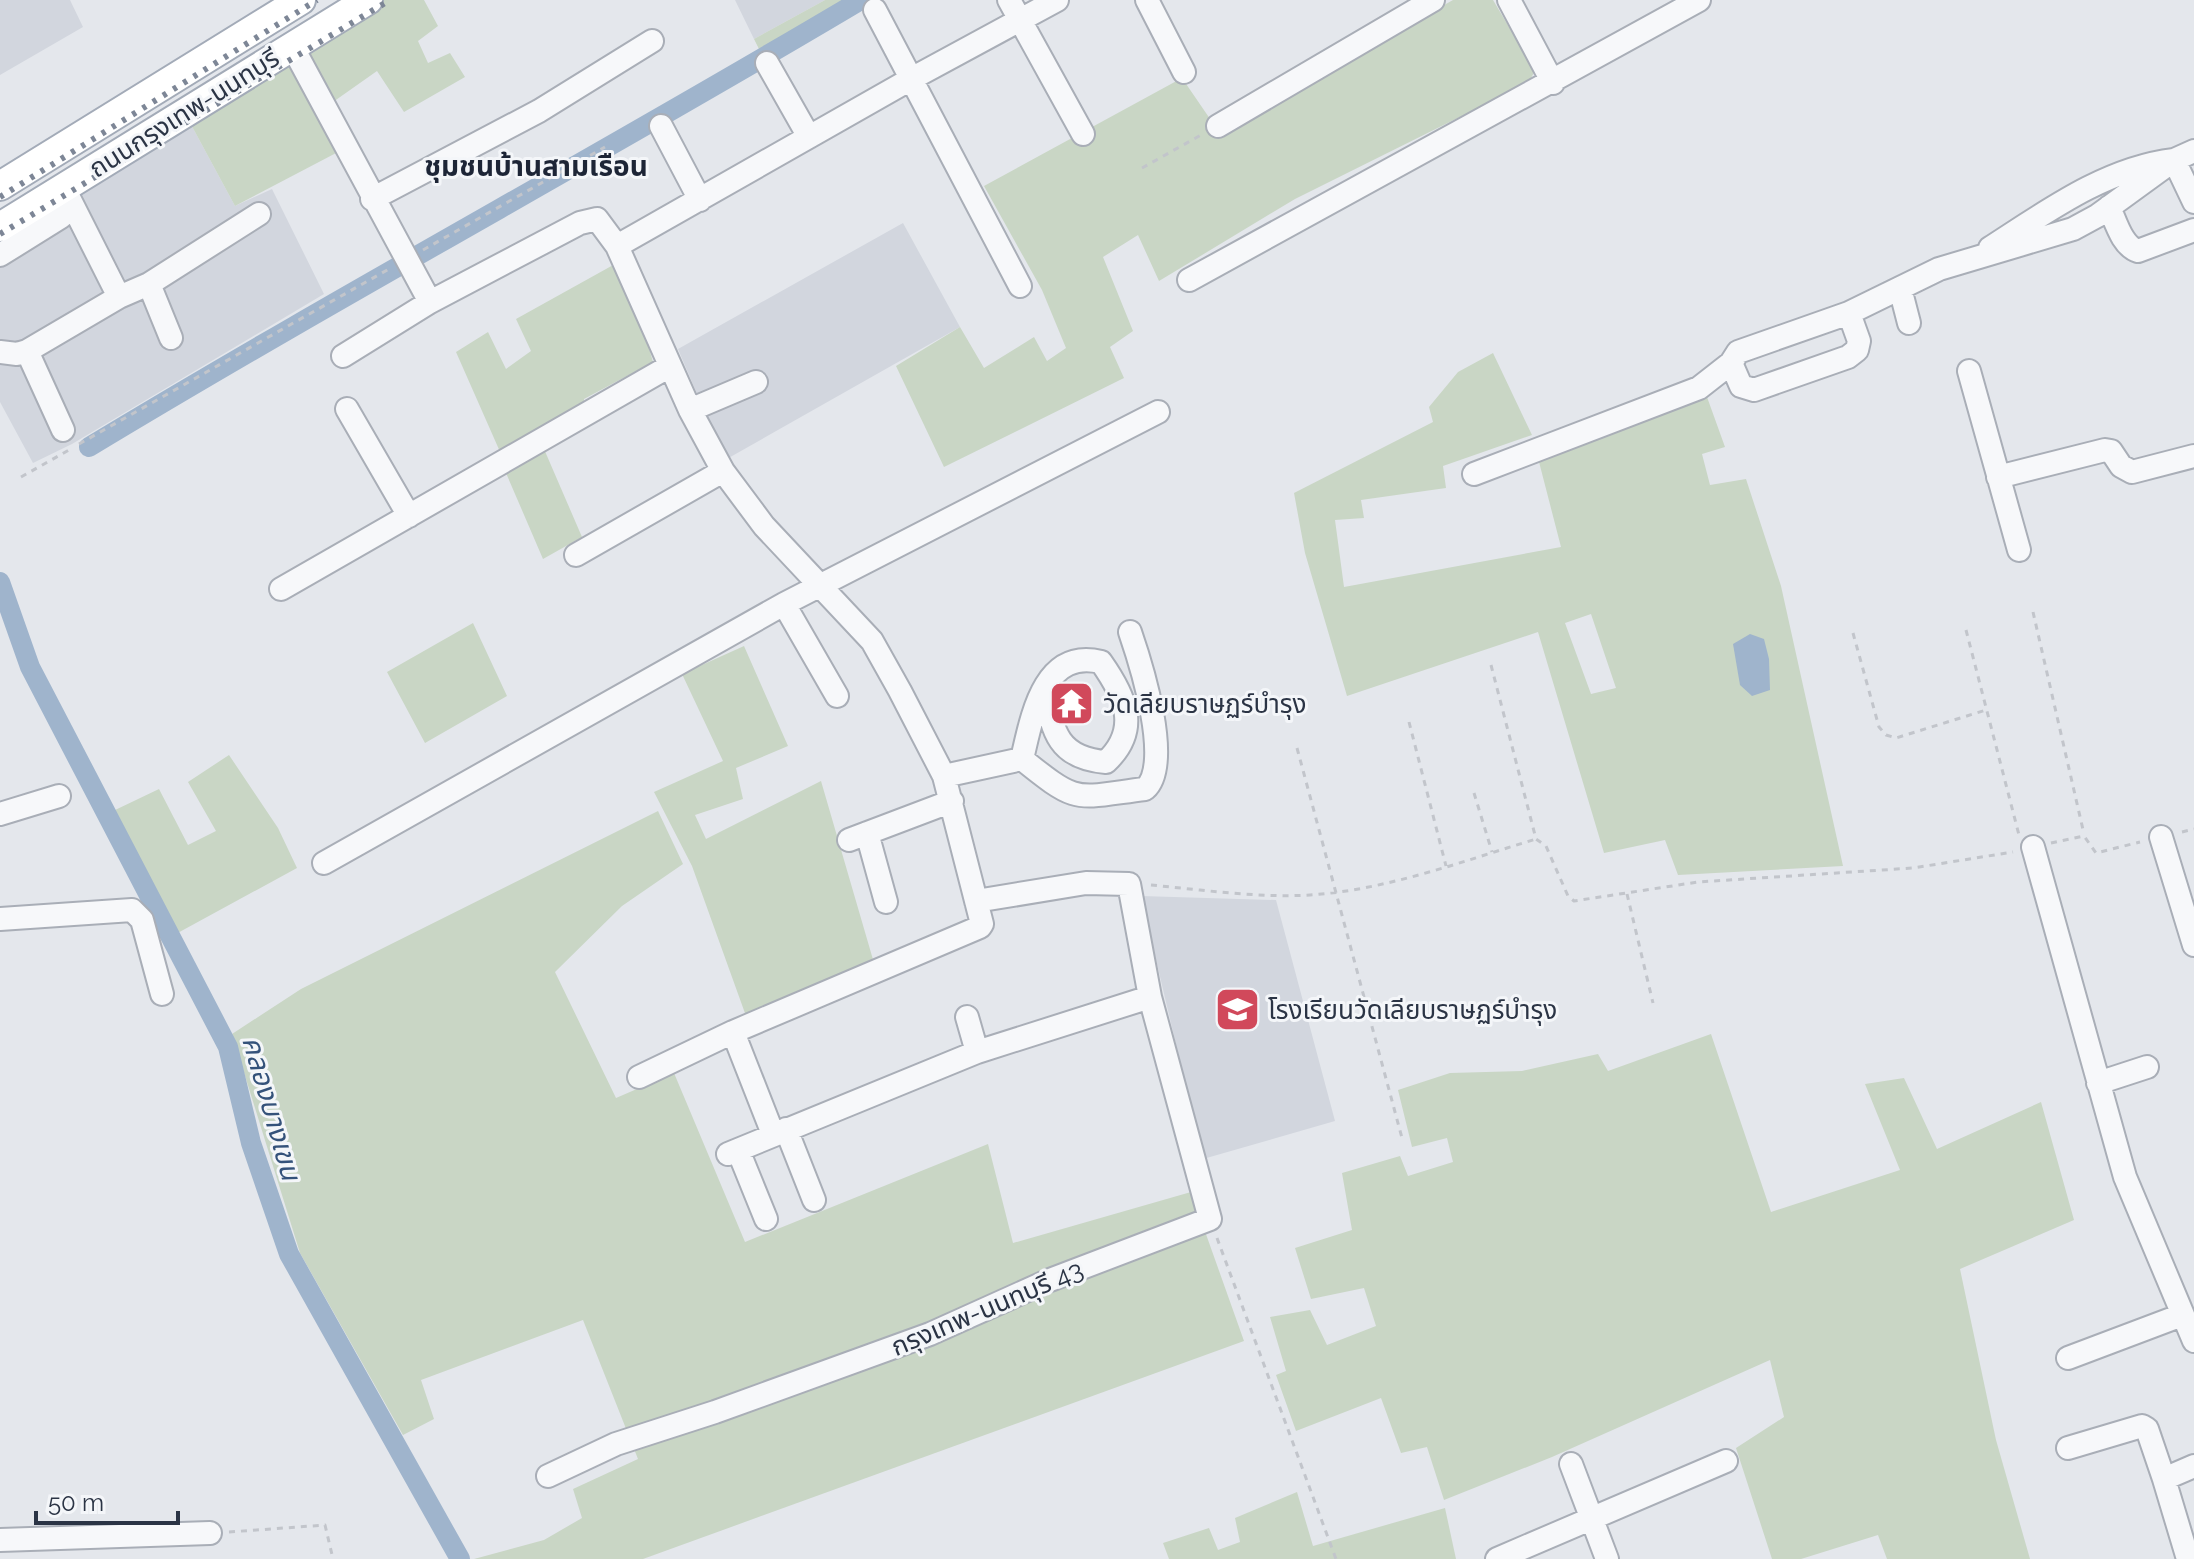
<svg xmlns="http://www.w3.org/2000/svg" width="2194" height="1559" viewBox="0 0 2194 1559" font-family="Raleway,'Noto Sans Thai',sans-serif">
<style>
.built{fill:#d2d6de}
.green{fill:#c9d6c5;fill-rule:evenodd}
.water{fill:#9fb4cc}
.lines{fill:none;stroke-linecap:round;stroke-linejoin:round}
.canal{stroke:#9fb4cc;stroke-width:20}
.minor-casing{stroke:#a9aeb7;stroke-width:26}
.major-casing{stroke:#a3abb8;stroke-width:32}
.path{stroke:#c2c5cb;stroke-width:3;stroke-dasharray:6 6;stroke-linecap:butt}
.minor{stroke:#f7f8fa;stroke-width:22}
.major{stroke:#fff;stroke-width:28}
.rail{stroke:#7d8696;stroke-width:6;stroke-dasharray:4 8;stroke-linecap:butt}
.labels{text-anchor:middle;stroke-width:6;stroke-linejoin:round;paint-order:stroke}
.street-label{font-size:26px;fill:#2b3445;stroke:#f4f6f9}
.poi-label{font-size:26px;fill:#2b3445;stroke:#f4f6f9;text-anchor:start}
.neighbourhood-label{font-size:28px;font-weight:bold;fill:#1d2536;stroke:#f4f6f9}
.water-label{font-size:28px;font-style:italic;fill:#34527a;stroke:#f4f6f9}
</style>
<rect width="100%" height="100%" fill="#e4e7ec"/>
<path class="built" d="M0,0h70l13,27 -83,48z
M735,0h90l-71,39z
M188,119l47,87 37,-17 52,105 -252,150 -39,19 -33,-61v-164z
M903,223l57,104 -235,133 -47,-111z
M1141,896l135,4 59,221 -132,38z"/>
<path class="green" d="M383,0h41l14,26 -20,15 10,22 22,-10 15,24 -61,35 -27,-41 -44,31 -29,-57z
M825,0h53l-98,58 -20,-7 -6,-12z
M1453,0h40l42,71 -7,12 -233,116 -136,82 -21,-46 -35,22 30,74 -23,16 14,31 -180,89 -48,-101 64,-39 24,41 50,-31 13,24 19,-13 -24,-58 -58,-104 198,-108 37,54z
M291,56l47,96 -103,54 -47,-87z
M615,264l23,46 15,52 -69,37v10l-83,45 -45,-102 32,-20 18,37 25,-18 -15,-32z
M1493,353l39,82 -89,31 3,22 -85,12 3,18 -29,2 9,67 217,-40 -23,-89 169,-61 18,50 -23,7 8,31 36,-6 35,107 62,280 -165,9 -13,-35 -61,13 -66,-221 -191,64 -42,-143 -11,-60 139,-71 -4,-15 29,-35zM1591,614l25,74 -25,6 -26,-71z
M544,449l38,88 -39,22 -37,-86z
M473,623l34,73 -82,47 -38,-71z
M744,646l44,100 -52,22 7,31 -48,16 11,24 115,-58 53,182 -128,53 -54,-150 -38,-74 69,-31 -41,-87z
M229,755l49,73 19,40 -123,67 -61,-124 46,-22 29,56 28,-14 -28,-49z
M658,811l25,53 -61,42 -67,66 61,126 58,-25 71,169 243,-98 25,99 178,-51 53,149 -601,218h-169l70,-19 38,-22 -9,-29 65,-30 -55,-139 -162,60 13,39 -31,16 -103,-182 -68,-219 69,-45z
M1711,1034l60,178 129,-42 -35,-86 39,-6 33,71 104,-47 33,118 -114,49 36,171 34,119h-143l-9,-24 -77,24h-29l-36,-111 48,-31 -14,-57 -218,97 -108,43 -17,-53 -26,6 -20,-55 -85,33 -20,-56 10,-4 -16,-54 40,-7 17,35 49,-19 -12,-38 -53,11 -16,-51 57,-18 -10,-57 58,-17 8,20 45,-14 -6,-24 -35,9 -14,-57 52,-17 72,-2 76,-17 10,17z
M1297,1492l16,54 132,-38 11,51h-287l-6,-16 46,-15 9,22 22,-8 -5,-24z"/>
<path class="water" d="M1750,634l14,5 5,20 1,31 -18,6 -12,-11 -7,-41z"/>
<g class="lines">
<path class="canal" d="M89,447c255,-154 517,-295 772,-447
M0,582l30,85 198,380 23,96 38,111 171,305"/>
<defs>
<path id="minor" d="M1009,0l74,134
M1147,0l37,72
M1509,0l44,83
M875,10l145,276
M292,46l138,256
M767,63l42,74
M661,126l39,74
M1218,126l215,-126
M372,199l167,-88 113,-70
M2109,207c7,15 13,39 29,44l56,-21
M617,246l294,-167 146,-79
M1990,248c56,-36 116,-80 184,-88l20,42
M0,255l61,-38 -9,-21
M1189,280l510,-280
M149,284l22,54
M1900,288l9,35
M119,297l30,-13 110,-70
M27,351l36,79
M0,352l17,2 10,-3 92,-54 -55,-109
M343,356l87,-54 150,-79 17,-4 20,27 73,164 33,61 41,55 108,115 28,50 44,85 38,148 -2,3 -247,105 -94,45
M1731,363l10,23 13,4 94,-33 9,-7 2,-9 -10,-28
M1969,371l50,179
M347,409l62,107
M690,410l66,-28
M1474,474l225,-86 32,-25 7,-11 111,-39 90,-44 134,-40 24,-13 77,-56 20,-9
M1998,477l107,-27 6,1 10,15 11,6 62,-16
M576,555l147,-84
M281,589l389,-223
M784,604l53,92
M1022,759c10,-42 21,-111 79,-97 24,34 40,67 5,100 -48,-4 -53,-30 -61,-70
M944,776l78,-17c57,46 52,39 123,30 28,-24 -4,-125 -15,-157
M0,814l59,-18
M867,833l19,69
M2161,837l33,108
M849,840l103,-39
M2033,847l92,330 69,164
M324,863l460,-259 374,-192
M0,919l132,-9 10,10 20,74
M967,1017l10,35
M733,1032l40,102
M2098,1083l49,-16
M786,1129l28,71
M738,1150l28,69
M728,1154l249,-102 173,-55
M2068,1358l114,-43
M2068,1448l74,-22 5,3 17,50 30,-13
M1571,1464l36,95
M548,1476l68,-32 99,-32 215,-78 120,-54 160,-61 -60,-222 -21,-113 -43,-1 -110,18
M2164,1479l24,80
M0,1540l210,-7
M1497,1559l229,-98"/>
<path id="major" d="M0,186l301,-186
M0,227l368,-227"/>
</defs>
<use href="#minor" class="minor-casing"/>
<use href="#major" class="major-casing"/>
<path class="path" d="M1142,168l59,-33
M423,250l182,-103
M79,444l310,-175
M21,477l48,-27
M2033,612l51,222
M1966,630l53,205
M1853,633l26,94 7,8 10,3 90,-28
M1491,665l45,174 10,7 22,50 6,5 124,-19 215,-14 100,-16
M1409,722l37,144
M1297,748l105,390
M1474,793l18,59
M2182,832l12,-3
M2051,843l33,-7 12,17 44,-11
M1151,885c53,5 107,13 159,10 77,-5 153,-34 226,-56
M1627,894l26,109
M1217,1238l119,321
M229,1532l96,-7 8,34"/>
<use href="#minor" class="minor"/>
<use href="#major" class="major"/>
<path class="rail" d="M0,197l317,-197
M0,234l390,-234"/>
</g>
<defs>
<symbol id="temple-square" viewBox="-11 -11 22 22"><rect x="-9" y="-9" width="18" height="18" rx="4" fill="#d1495b" stroke="#f4f6f9"/><path d="M0-6L5-2H3V0L6.5 2.5H4V6H1.5V3h-3V6H-4V2.5H-6.5L-3 0V-2H-5Z" fill="#fff"/></symbol>
<symbol id="school-square" viewBox="-11 -11 22 22"><rect x="-9" y="-9" width="18" height="18" rx="4" fill="#d1495b" stroke="#f4f6f9"/><path d="M0-5L7-2L0 1L-7-2ZM-4 1L0 2.5L4 1V4Q0 6-4 4Z" fill="#fff"/></symbol>
</defs>
<g fill-rule="evenodd">
<use href="#temple-square" x="1046" y="678" width="51" height="51"/>
<use href="#school-square" x="1212" y="984" width="51" height="51"/>
</g>
<g class="labels">
<g class="street-label">
<text transform="translate(184 113) rotate(-32)" y="9">ถนนกรุงเทพ-นนทบุรี</text>
<text transform="translate(987 1308) rotate(-23)" y="9">กรุงเทพ-นนทบุรี 43</text>
</g>
<g class="poi-label">
<text x="1103" y="713">วัดเลียบราษฏร์บำรุง</text>
<text x="1268" y="1019">โรงเรียนวัดเลียบราษฏร์บำรุง</text>
</g>
<g class="neighbourhood-label">
<text x="536" y="176">ชุมชนบ้านสามเรือน</text>
</g>
<g class="water-label">
<text transform="translate(272 1108) rotate(74)" y="10">คลองบางเขน</text>
</g>
</g>
<path d="M36 1511v12h142v-12" fill="none" stroke="#2b3445" stroke-width="4"/>
<text x="48" y="1511" font-size="24" fill="#2b3445" stroke="#f4f6f9" stroke-width="6" paint-order="stroke">50 m</text>
</svg>
